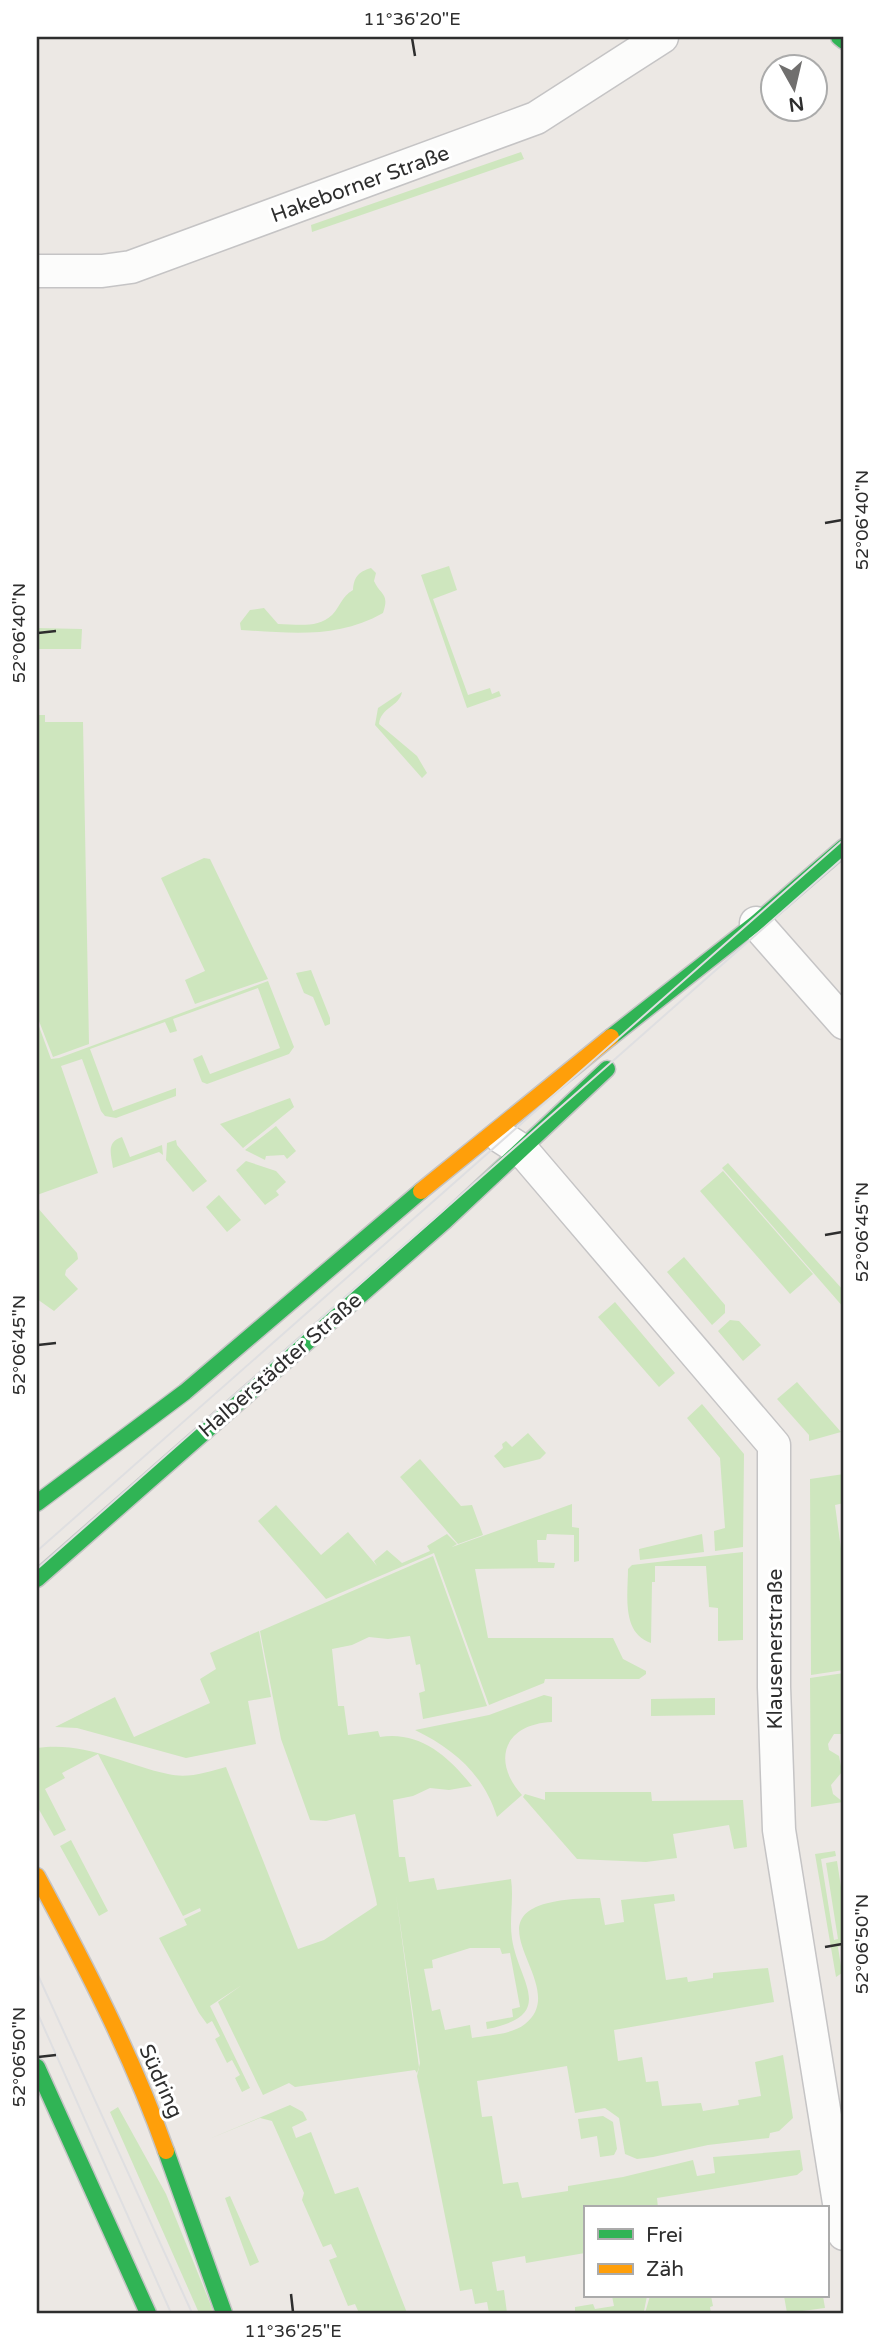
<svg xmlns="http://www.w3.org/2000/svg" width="881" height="2350" viewBox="0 0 881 2350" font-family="'Varela Round',sans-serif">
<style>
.green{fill:#cee6be}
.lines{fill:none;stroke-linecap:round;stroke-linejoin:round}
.street-casing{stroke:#c5c4c5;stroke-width:35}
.fast-casing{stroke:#c5c4c5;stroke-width:19}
.slow-casing{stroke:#c5c4c5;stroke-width:19}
.street{stroke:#fcfcfb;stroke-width:32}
.fast{stroke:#30b455;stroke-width:16}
.slow{stroke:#ff9f0a;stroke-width:16}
.tram{stroke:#dfdfe1;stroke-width:2}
.ticks{fill:none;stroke:#2e2e2e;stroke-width:2.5}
.labels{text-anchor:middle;stroke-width:6;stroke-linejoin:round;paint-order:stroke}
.street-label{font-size:21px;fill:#2e2e2e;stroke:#fff}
.neatline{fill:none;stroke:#2e2e2e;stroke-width:2.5}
.ticks-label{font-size:18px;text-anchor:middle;fill:#2e2e2e}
</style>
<rect width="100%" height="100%" fill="#ece8e4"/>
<path class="green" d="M521,152l3,7 -212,73 -1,-7z
M449,566l8,24 -24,9 35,96 22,-7 2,6 7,-3 2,5 -34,12 -46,-133z
M371,568l5,5 -2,8c6,14 16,12 9,32 -46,26 -92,20 -142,17l-1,-7 10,-13 14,-2 14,16c18,0 39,5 54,-9 8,-8 9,-18 21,-25 1,-13 5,-18 18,-22z
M37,628l45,1 -1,20h-44z
M402,692c-3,15 -21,15 -23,32l38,32 10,17 -5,5 -47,-53 3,-17z
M37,715h8v7h38l6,322 -36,13 -16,-41z
M204,858l6,1 58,120 -73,25 -10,-24 20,-9 -44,-93z
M311,970l19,48v6l-5,2 -12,-29 -9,-4 -8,-20z
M268,981l26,66 -5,7 -82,30 -5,-2 -9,-23 9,-4 8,19 70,-26 -22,-60 -85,31 4,12 -7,2 -5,-11 -75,27 23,62 63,-23v8l-60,22 -11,-2 -4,-5 -19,-52 -21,7 37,107 -61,22v-174l14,38 8,-1z
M290,1098l4,9 -51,41 -23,-24z
M276,1126l20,25 -9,8 -3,-4 -18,1 -1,4 -20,-10z
M122,1137l8,20 32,-12 1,10 -4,-3 -46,16c-2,-14 -7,-26 9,-31z
M176,1140l1,5 30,36 -14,11 -27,-32 1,-17z
M246,1161l30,10 10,11 -10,9 3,4 -14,10 -29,-35z
M728,1163l116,128v17l-122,-140z
M723,1171l90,103 -23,20 -90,-103z
M219,1195l22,25 -14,12 -21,-25z
M37,1207l40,46 1,6 -12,11 -1,5 13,14 -24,22 -17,-12z
M684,1257l41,48v8l-13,12 -45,-53z
M615,1302l60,71 -16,14 -61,-70z
M730,1320l9,1 22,24 -18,16 -25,-30z
M797,1382l44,50 -32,9v-6l-32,-36z
M702,1404l42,50 -1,93 -28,4 -1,-20 11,-3 -5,-70 -33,-40z
M528,1433l18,20 -6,6 -36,9 -10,-12 9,-8 -1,-4 4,-3 6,6z
M420,1459l41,47 11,-1 11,30 -25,9 -58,-67z
M844,1474v29l-9,2 9,66v99l-33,5 -1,-196z
M572,1504v23l7,1v33l-5,1v-27l-27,-1 -1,6h-9l1,22 17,1 -1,5 -79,1 13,69h125l10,21 23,12v3l-7,5h-94l-1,4 -55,22 -55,-152 -108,46 -68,-78 18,-16 45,50 27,-23 29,34 -3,-5 13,-11 15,13 28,-12 -3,-5 20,-12 10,10 -5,3z
M702,1534l2,18 -64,8 -1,-11z
M743,1552v88l-25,1v-33l-9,-1 -3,-41h-51v16h-3l-1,61c-30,-10 -23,-49 -23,-74l4,-4z
M433,1556l54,150 -64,13 -4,-26 6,-2 -5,-27 -4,1 -6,-29 -22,3 -19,-2 -17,8 -20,4 6,57h6l4,29 30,-4 2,6c40,-6 68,19 92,49l-23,4 -19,-2 -17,8 -20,4 6,57h6l4,25 25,-4 3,12 74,-11c3,20 -2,40 1,60 7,44 46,76 -25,90l-1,-7 27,-5 -1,-8 8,-2 -10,-54 -8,1 -2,-6h-30l-38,12 1,8 -9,1 8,42 8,-2 5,21 25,-5 2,13c17,-3 39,-3 53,-14 54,-42 -87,-125 75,-126l5,27 19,-3 -3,-22 53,-6 1,7 -21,3 12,76 21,-3 1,5 25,-4v-5l55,-5 6,34 -160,28 4,31 24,-4 4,25 12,-1 4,25 39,-3 2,8 36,-6 -1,-5 23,-4 -6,-34 28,-7 10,63 -14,13 -9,2 -1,5 -61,7 -55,12 -16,2 -12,-5 -6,-36 -14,-10 -30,5 -8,-47 -90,15 5,36 10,-1 11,68 15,-2 4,16 46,-7v-5l55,-9 70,-17 4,16 18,-3 -2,-16 87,-7 3,20 -6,5 -140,23 1,10h-73v45l-59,10 -1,-7 -33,6 5,29 7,-1 3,23h-18l-2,-11 -12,2 -3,-15 -12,2 -43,-215 3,-13 -24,-168 23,172 -2,6 -2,-3 -120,17 -6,-4 -26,12 -45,-93 24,-17 -32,21 40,82 -8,4 -7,-14 5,-3 -8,-15 -5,3 -12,-24 5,-3 -8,-15 -5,3 -8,-11 -40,-75 28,-13 -3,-6 17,-8 -1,-3 -17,8 -85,-162 -36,19 3,5 -20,11 21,41 -12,6 -17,-30v-58c48,-7 85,16 131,26 20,5 39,-2 58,-7l72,182 26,-9 53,-35 -1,-6 -21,-85 -29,7 -16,-1 -29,-81 -21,-108z
M259,1631l12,66 -23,4 8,43 -70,14 -109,-30 -22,-1 60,-30 19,40 76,-34 -10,-24 16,-10 -6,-16z
M844,1673v61h-10l-6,10 1,6 10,6 3,16 -11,13 2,9 10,8 -32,5 -1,-129z
M544,1695l8,2v25c-48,2 -61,39 -30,73l-25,22c-13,-42 -43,-68 -82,-87l74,-15z
M715,1698v17l-64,1v-17z
M545,1792h106l1,9 91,-1 4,47 -13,2 -5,-24 -56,9 4,24 -31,4 -69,-3 -54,-62 2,-3 20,6z
M71,1840l37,71 -9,5 -39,-70z
M835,1851l1,5 -15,3 13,81 4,-1 -12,-76 11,-2 7,46v38l-6,2 4,26 -6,4 -21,-123z
M290,2105l13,7 4,8 -15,7 4,11 15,-6 24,62 23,-7 49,126h-48l-4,-9 -7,2 -19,-46 8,-3 -6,-13 -8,3 -21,-47 2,-7 -32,-72 -12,-3 -51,21z
M118,2107l48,87 48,119h-15l-89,-201z
M603,2116l10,6 4,27 -3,6 -14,2 -3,-21 -16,3 -3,-20z
M230,2196l29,66 -9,4 -25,-68z
M612,2296h35l-3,15 -69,2v-6l18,-3 2,5 19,-3z
M650,2296h61l2,10 -3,1 1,6h-66z
M784,2296h39l2,12 -38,5z"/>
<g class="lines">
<defs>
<path id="street" d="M37,271h65l29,-4 405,-149 126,-81
M756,923l88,100
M501,1137l22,14 251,294v242l5,143 65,404"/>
<path id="fast" d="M839,37l5,4
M611,1037l145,-114 88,-76
M37,1503l148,-111 236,-201
M37,1579l408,-358 162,-152
M37,2067l111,246
M166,2151l58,162"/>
<path id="slow" d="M421,1191l190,-154
M37,1876c48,89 95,179 129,275"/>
</defs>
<use href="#street" class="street-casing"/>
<use href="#fast" class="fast-casing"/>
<use href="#slow" class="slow-casing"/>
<use href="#street" class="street"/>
<use href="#fast" class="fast"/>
<use href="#slow" class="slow"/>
<path class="tram" d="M37,1551l807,-712
M37,1569l807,-712
M37,1973l155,340
M37,2012l134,301"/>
</g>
<path class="ticks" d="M412,38l3,18M825,523l17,-3M38,633l18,-2M825,1235l17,-3M38,1345l18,-2M825,1947l17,-3M38,2057l18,-2M291,2294l2,18"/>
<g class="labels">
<g class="street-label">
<text transform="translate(360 184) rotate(-20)" y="7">Hakeborner Straße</text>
<text transform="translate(280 1365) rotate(-41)" y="7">Halberstädter Straße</text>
<text transform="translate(775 1649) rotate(-90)" y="7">Klausenerstraße</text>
<text transform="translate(161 2081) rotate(66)" y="7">Südring</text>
</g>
</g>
<rect width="881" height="2350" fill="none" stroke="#ffffff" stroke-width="77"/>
<rect x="584" y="2206" width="245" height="91" fill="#ffffff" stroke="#ababab" stroke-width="2"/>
<rect x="598" y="2229" width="35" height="10" fill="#30b455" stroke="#ababab" stroke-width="2"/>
<text x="646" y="2242" font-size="21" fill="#2e2e2e">Frei</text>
<rect x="598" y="2264" width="35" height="10" fill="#ff9f0a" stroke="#ababab" stroke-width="2"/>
<text x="646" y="2276" font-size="21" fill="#2e2e2e">Zäh</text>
<g transform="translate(794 88) rotate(172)"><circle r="33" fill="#ffffff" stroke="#ababab" stroke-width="2"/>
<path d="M0-5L12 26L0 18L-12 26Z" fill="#706f6e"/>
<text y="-10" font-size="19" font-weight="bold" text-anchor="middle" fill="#2e2e2e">N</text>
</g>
<rect x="38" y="38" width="804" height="2274" class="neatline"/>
<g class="ticks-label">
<text x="412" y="25">11°36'20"E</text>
<text transform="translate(862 520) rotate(-90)" y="6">52°06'40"N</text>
<text transform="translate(19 633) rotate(-90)" y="6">52°06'40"N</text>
<text transform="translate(862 1232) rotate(-90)" y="6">52°06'45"N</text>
<text transform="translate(19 1345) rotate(-90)" y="6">52°06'45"N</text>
<text transform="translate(862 1944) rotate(-90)" y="6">52°06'50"N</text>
<text transform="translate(19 2057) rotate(-90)" y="6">52°06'50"N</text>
<text x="293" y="2337">11°36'25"E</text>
</g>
</svg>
